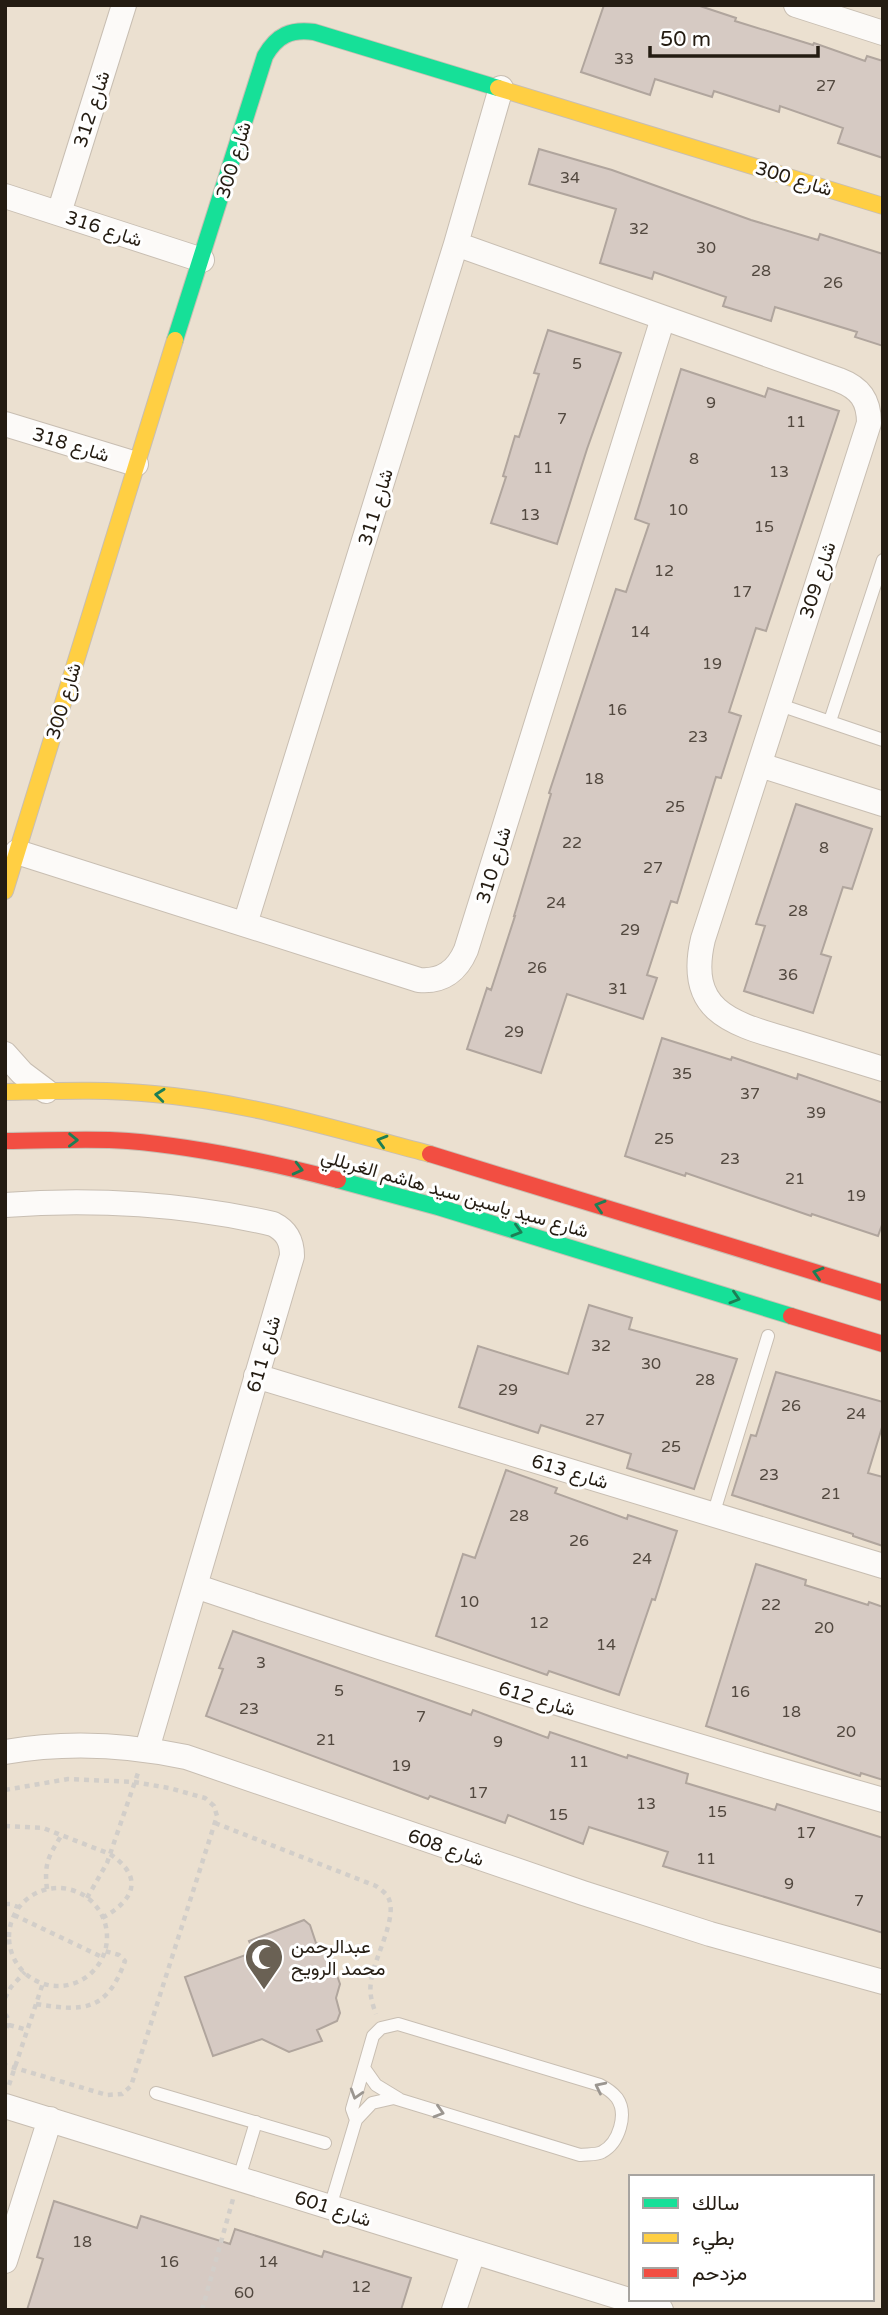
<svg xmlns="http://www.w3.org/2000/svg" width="888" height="2315" viewBox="0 0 888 2315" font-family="'Varela Round',Vazirmatn,sans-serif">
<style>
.building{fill:#d6cac3;stroke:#b0a59d;stroke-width:2}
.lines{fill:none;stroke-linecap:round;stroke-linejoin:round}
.lane-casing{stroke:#c8beb2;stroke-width:14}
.street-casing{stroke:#c8beb2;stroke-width:26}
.fast-casing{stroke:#c8beb2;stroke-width:18}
.slow-casing{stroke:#c8beb2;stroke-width:18}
.jam-casing{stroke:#c8beb2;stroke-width:18}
.path{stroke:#d2cec9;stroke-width:4.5;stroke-dasharray:5 5;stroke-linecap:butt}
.lane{stroke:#fcfaf8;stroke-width:12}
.street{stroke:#fcfaf8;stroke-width:24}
.fast{stroke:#16e098;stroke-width:16}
.slow{stroke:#ffcf43;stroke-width:16}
.jam{stroke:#f24e42;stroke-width:16}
.oneway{stroke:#1d7e55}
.oneway2{stroke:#9b9690}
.labels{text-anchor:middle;stroke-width:6;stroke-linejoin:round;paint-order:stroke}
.number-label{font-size:16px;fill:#52483f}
.street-label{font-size:19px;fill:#241c12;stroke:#fff}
.poi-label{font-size:19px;fill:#241c12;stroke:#fff;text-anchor:start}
</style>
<rect width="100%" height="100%" fill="#ebe0d0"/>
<path class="building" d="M604,5h93l39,13 -1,3 78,24 1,-2 51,18 2,-5 16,5v97l-45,-15 5,-15 -63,-22 -1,6 -65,-21 -2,6 -57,-18 -5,16 -69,-23z
M539,149l73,21 139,50 67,20 2,-6 63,20v92l-28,-9 2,-5 -82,-25 -4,14 -48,-15 3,-9 -72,-25 -2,7 -52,-16 16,-54 -87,-25z
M548,330l73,23 -34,96 -30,95 -66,-21 15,-46 -3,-1 12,-40 4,1 20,-63 -5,-1z
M681,369l84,28 3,-9 71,23 -73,220 -10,-3 -27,84 12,4 -20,62 -5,-1 -39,126 -6,-2 -24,74 10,3 -14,41 -76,-25 -26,79 -74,-24 20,-61 4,2 24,-74h-1l37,-122 -2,-1 67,-204 10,3 23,-68 -14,-5z
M796,804l76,25 -20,60 -9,-2 -22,67 10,3 -18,56 -69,-22 21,-65 -9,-2z
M662,1038l69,22 1,-3 65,22 1,-5 85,29v119l-5,14 -66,-22 -1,2 -125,-43 -1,3 -60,-20z
M589,1305l43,13 -3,11 108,30 -43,130 -67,-21 4,-14 -90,-29 -3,8 -79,-26 19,-61 90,28z
M776,1372l107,30v22l-15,49 15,4v69l-30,-10v-2l-121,-39 19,-60 5,1z
M506,1470l51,18 -2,5 72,26 1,-4 49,16 -22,69 -3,-1 -33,96 -70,-24 -2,4 -111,-39 27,-82 12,4z
M756,1564l50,16 -1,5 63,20 1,-3 14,5v173l-22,-7 -1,3 -154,-50z
M233,1631l238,84 2,-5 75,28 2,-6 77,26 1,-3 60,19 -2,9 89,27 2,-6 106,34v95l-220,-67 5,-14 -79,-25 -6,17 -75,-29 -3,8 -75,-27 -2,3 -222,-83 17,-47 -4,-1z
M304,1920l6,5 6,18 12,6 12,35 -4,14 4,15 -3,8 -20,9 5,11 -33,11 -27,-13 -49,17 -28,-79 69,-25 -5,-11z
M54,2201l83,27 4,-12 89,28 5,-15 87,28 2,-6 87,27 -10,32h-374l16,-51 -6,-2z"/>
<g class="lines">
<defs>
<path id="lane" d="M777,704l106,36
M830,721l53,-161
M713,1515l55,-179
M364,2068l12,17 23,14
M156,2093l169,50
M239,2178l17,-56
M330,2207l26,-87 16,-17 22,-5 186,57c6,-1 17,0 22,-3 17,-9 26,-38 15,-54 -4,-5 -11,-10 -17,-13l-202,-61 -17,4 -8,8 -21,73 4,11"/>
<path id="street" d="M796,5l87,28
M5,196l197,64
M59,213l65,-208
M456,244l383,136c21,8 30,20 30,43 -56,171 -110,344 -166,516 -18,76 33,85 92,103 29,9 58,18 88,27
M5,424l131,40
M760,765l123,39
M17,852l402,128c23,2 38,-9 47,-30l197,-632
M245,924l211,-680 45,-156
M5,1054l17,19 24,18
M5,1205c88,-7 182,-1 268,19 14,7 19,17 19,32l-145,493
M256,1376l627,190
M195,1586c228,77 457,148 688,214
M5,1752c62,-11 120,-8 181,5l397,136 127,41 173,48
M5,2106l656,204
M5,2261l45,-142
M454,2310l19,-57"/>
<path id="fast" d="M175,340l90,-284c12,-21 26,-27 49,-24l184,56
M338,1180l100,27 353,109"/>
<path id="slow" d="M498,88l385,118
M5,891l170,-551
M5,1092c50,-1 100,-3 149,2 94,8 185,36 276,60"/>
<path id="jam" d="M5,1141c41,0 83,-3 123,0 72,6 141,21 210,39
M430,1154l453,139
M791,1316l92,28"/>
</defs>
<use href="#lane" class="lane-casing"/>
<use href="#street" class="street-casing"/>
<use href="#fast" class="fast-casing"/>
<use href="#slow" class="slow-casing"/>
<use href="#jam" class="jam-casing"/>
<path class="path" d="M5,1790l63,-11 66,3 35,6 36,10 9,8 3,10 -86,270 -9,8 -15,1 -102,-30
M215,1823l161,63c4,3 10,7 12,11 11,20 -15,62 -17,85 -2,11 1,21 5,32
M5,1826l38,2 67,26c34,23 25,46 -8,64
M9 1937a49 49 0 1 1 98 0a49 49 0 1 1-98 0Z
M47,1889c-3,-25 1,-32 14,-53
M87,1898l20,-35 32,-93
M5,1904h5l8,3
M14,1915l88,42
M5,1998l6,-11 14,-15
M36,2004c48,8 71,7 89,-43l-6,-6 -14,-4
M5,2014c5,6 4,10 0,16
M9,2025l19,5
M9,2085l34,-102
M202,2310l31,-111"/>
<use href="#lane" class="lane"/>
<use href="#street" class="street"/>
<use href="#fast" class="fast"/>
<use href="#slow" class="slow"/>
<use href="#jam" class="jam"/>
</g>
<defs><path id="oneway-chevron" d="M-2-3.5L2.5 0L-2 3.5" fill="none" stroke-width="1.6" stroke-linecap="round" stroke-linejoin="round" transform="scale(1.75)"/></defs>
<g class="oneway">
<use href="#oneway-chevron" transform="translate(160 1095) rotate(-174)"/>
<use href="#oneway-chevron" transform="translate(73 1140) rotate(1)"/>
<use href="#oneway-chevron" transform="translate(382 1141) rotate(-164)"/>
<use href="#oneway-chevron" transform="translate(298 1169) rotate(14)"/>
<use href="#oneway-chevron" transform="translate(600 1206) rotate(-163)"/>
<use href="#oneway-chevron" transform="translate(517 1231) rotate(17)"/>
<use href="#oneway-chevron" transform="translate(818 1273) rotate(-163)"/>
<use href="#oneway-chevron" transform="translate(735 1298) rotate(17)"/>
</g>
<g class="oneway2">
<use href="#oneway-chevron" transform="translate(600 2087) rotate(-154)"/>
<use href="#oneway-chevron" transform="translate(356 2094) rotate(107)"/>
<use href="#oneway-chevron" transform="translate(439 2112) rotate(17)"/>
</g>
<defs>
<symbol id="mosque-pin" viewBox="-11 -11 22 30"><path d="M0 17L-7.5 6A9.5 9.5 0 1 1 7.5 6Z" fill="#6a6154" stroke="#fff"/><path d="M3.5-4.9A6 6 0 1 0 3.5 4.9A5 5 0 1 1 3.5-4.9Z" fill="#fff"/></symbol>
</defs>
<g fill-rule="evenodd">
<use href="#mosque-pin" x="242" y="1935" width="44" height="60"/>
</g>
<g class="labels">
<g class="number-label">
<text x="624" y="64">33</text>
<text x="826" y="91">27</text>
<text x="570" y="183">34</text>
<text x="639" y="234">32</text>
<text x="706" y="253">30</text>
<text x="761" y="276">28</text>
<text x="833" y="288">26</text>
<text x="577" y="369">5</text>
<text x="711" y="408">9</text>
<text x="562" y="424">7</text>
<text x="796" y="427">11</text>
<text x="694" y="464">8</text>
<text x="543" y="473">11</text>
<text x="779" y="477">13</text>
<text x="678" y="515">10</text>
<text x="530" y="520">13</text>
<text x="764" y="532">15</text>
<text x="664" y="576">12</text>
<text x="742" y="597">17</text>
<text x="640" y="637">14</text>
<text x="712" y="669">19</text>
<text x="617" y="715">16</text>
<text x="698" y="742">23</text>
<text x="594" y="784">18</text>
<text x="675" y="812">25</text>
<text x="572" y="848">22</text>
<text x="824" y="853">8</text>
<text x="653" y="873">27</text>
<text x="556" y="908">24</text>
<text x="798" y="916">28</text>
<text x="630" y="935">29</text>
<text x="537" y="973">26</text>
<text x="788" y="980">36</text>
<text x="618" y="994">31</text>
<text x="514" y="1037">29</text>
<text x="682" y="1079">35</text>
<text x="750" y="1099">37</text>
<text x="816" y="1118">39</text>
<text x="664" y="1144">25</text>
<text x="730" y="1164">23</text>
<text x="795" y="1184">21</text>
<text x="856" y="1201">19</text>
<text x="601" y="1351">32</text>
<text x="651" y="1369">30</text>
<text x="705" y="1385">28</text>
<text x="508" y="1395">29</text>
<text x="791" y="1411">26</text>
<text x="856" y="1419">24</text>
<text x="595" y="1425">27</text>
<text x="671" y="1452">25</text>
<text x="769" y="1480">23</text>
<text x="831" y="1499">21</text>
<text x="519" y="1521">28</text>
<text x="579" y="1546">26</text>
<text x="642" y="1564">24</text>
<text x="469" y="1607">10</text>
<text x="771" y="1610">22</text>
<text x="539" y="1628">12</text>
<text x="824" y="1633">20</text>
<text x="606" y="1650">14</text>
<text x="261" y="1668">3</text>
<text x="339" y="1696">5</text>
<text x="740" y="1697">16</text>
<text x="249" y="1714">23</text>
<text x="791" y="1717">18</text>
<text x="421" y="1722">7</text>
<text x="846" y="1737">20</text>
<text x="326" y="1745">21</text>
<text x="498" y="1747">9</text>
<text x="579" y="1767">11</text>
<text x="401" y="1771">19</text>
<text x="478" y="1798">17</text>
<text x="646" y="1809">13</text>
<text x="717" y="1817">15</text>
<text x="558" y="1820">15</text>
<text x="806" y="1838">17</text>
<text x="706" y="1864">11</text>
<text x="789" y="1889">9</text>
<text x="859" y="1906">7</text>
<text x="82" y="2247">18</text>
<text x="169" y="2267">16</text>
<text x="268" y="2267">14</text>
<text x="361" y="2292">12</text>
<text x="244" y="2298">60</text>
</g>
<g class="street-label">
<text transform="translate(91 109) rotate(-72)" y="7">شارع 312</text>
<text transform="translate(233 160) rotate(-73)" y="7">شارع 300</text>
<text transform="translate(794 178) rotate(17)" y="7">شارع 300</text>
<text transform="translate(104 228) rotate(18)" y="7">شارع 316</text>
<text transform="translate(71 444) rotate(17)" y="7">شارع 318</text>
<text transform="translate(375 507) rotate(-73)" y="7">شارع 311</text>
<text transform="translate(817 580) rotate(-72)" y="7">شارع 309</text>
<text transform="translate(63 701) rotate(-73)" y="7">شارع 300</text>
<text transform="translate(493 865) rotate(-73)" y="7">شارع 310</text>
<text transform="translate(455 1193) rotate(16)" y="7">شارع سيد ياسين سيد هاشم الغربللي</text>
<text transform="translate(263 1354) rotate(-74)" y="7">شارع 611</text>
<text transform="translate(570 1471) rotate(17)" y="7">شارع 613</text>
<text transform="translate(537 1698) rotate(17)" y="7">شارع 612</text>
<text transform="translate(446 1847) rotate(19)" y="7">شارع 608</text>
<text transform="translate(333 2208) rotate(18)" y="7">شارع 601</text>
</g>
<g class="poi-label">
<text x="291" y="1953">عبدالرحمن<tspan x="291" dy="22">محمد الرويح</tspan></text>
</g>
</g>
<rect width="888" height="2315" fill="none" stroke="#241c12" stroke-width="14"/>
<rect x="629" y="2175" width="245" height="126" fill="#ffffff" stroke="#a7a4a0" stroke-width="2"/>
<rect x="643" y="2198" width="35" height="10" fill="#16e098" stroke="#a7a4a0" stroke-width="2"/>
<text x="692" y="2210" font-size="21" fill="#241c12">سالك</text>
<rect x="643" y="2233" width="35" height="10" fill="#ffcf43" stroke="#a7a4a0" stroke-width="2"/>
<text x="692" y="2245" font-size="21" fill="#241c12">بطيء</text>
<rect x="643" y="2268" width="35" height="10" fill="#f24e42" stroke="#a7a4a0" stroke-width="2"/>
<text x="692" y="2280" font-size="21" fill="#241c12">مزدحم</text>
<path d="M650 46v10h168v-10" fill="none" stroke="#241c12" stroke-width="3.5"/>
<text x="660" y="46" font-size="21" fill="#241c12" stroke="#ffffff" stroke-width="5" paint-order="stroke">50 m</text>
</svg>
